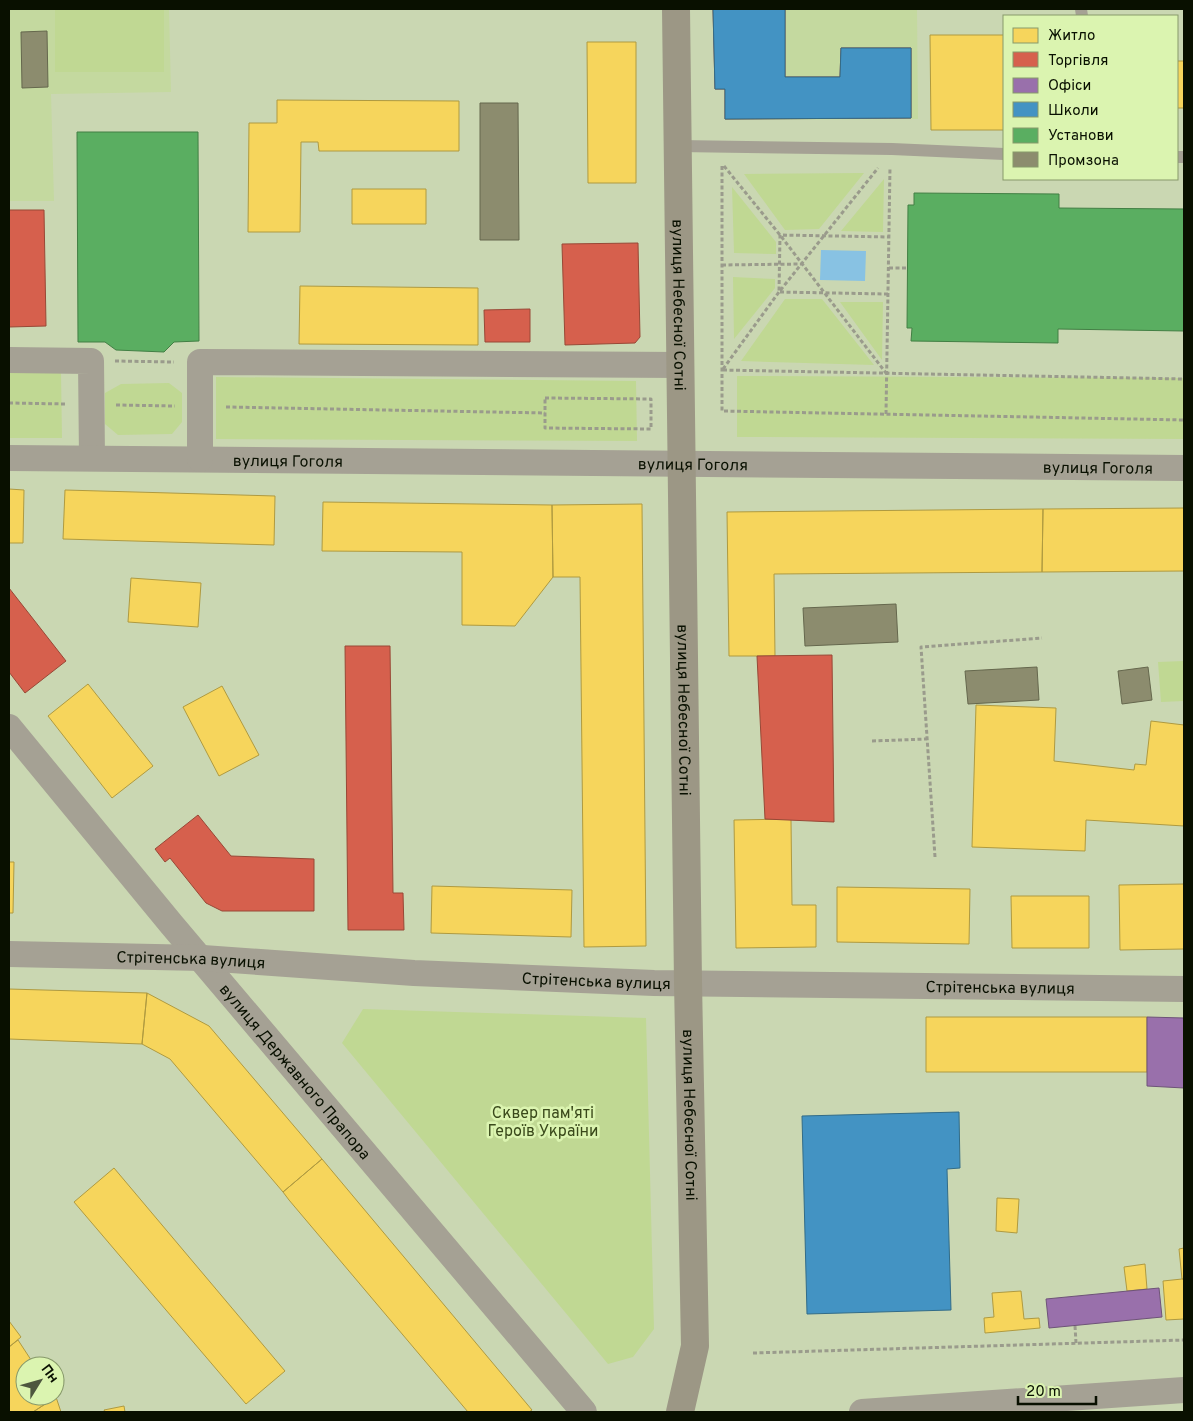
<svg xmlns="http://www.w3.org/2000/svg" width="1193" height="1421" viewBox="0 0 1193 1421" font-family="Overpass,sans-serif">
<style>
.built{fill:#c4d99f}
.green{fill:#c0d893}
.water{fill:#88c2e3}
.homes{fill:#f6d55c;stroke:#af9a40}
.shops{fill:#d6604d;stroke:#984836}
.offices{fill:#9970ab;stroke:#6e5378}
.schools{fill:#4393c3;stroke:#326c88}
.public{fill:#5aae61;stroke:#427f44}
.industry{fill:#8c8c6e;stroke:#65674d}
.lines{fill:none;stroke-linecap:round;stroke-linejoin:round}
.path{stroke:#9a9b8c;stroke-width:3;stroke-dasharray:4 2.5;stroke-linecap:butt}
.service{stroke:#a5a194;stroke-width:12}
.minor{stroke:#a5a194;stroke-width:26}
.primary{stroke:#9c9785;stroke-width:28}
.labels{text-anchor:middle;stroke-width:5;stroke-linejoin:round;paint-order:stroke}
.street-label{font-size:16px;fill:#091000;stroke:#dbf4b0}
.park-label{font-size:16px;fill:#3a491b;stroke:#dbf4b0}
</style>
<rect width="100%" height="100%" fill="#cad7b2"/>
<path class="built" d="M9,9h160l2,83 -120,2 3,107h-45z
M713,9h204l1,110 -193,1 -1,-31h-9z"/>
<path class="green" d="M55,9h109v63h-109z
M864,173l-45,56 -34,1 -41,-56z
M884,179l-1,53 -42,-1z
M732,187l44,55v12l-42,-1z
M733,277l42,2v9l-41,51z
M785,299h37l52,66 -133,-4z
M840,302h43l-1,58z
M9,373h52l1,65h-53z
M737,376l447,2v61l-447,-2z
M216,377l420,4 1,60 -421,-2z
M169,383l13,10v29l-10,12 -54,1 -13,-11v-31l16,-9z
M1184,661v40l-23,1 -3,-40z
M363,1009l283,9 8,311 -21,28 -25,7 -266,-321z"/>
<path class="water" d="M821,250l45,1 -1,30 -45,-1z"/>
<path class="homes" d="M930,35h74v95h-73z
M587,42h49v141h-48z
M1177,61h7v47h-7z
M277,100l182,1v50h-140l-1,-9h-17l-1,90h-52l1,-109h28z
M352,189h74v35h-74z
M300,286l178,2v57l-179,-1z
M9,489l15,1 -1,53h-14z
M65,490l210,6 -1,49 -211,-6z
M323,502l229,3 1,72 -38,49 -53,-1v-73l-140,-1z
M642,504l4,442 -62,1 -4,-370h-27l-1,-72z
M1184,508v63l-142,1 1,-63z
M1043,509l-1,63 -268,2 1,82h-46l-2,-144z
M131,578l70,5 -3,44 -70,-5z
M88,684l65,82 -41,32 -64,-82z
M222,686l37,69 -40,21 -36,-69z
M976,705l80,3 -2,53 80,9 1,-6 11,1 5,-44 33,4v101l-98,-6 -1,31 -113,-4z
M791,819l1,86h24v42l-80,1 -2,-128z
M9,862h5l-1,51h-4z
M1184,884v65l-64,1 -1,-65z
M432,886l140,4 -1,47 -140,-4z
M837,887l133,2 -1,55 -132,-2z
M1011,896h78v52h-77z
M9,989l138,4 -5,51 -133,-5z
M147,993l62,33 113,133 -39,33 -113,-133 -28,-15z
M926,1017h221v55h-221z
M322,1159l210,251 -3,2h-61l-179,-212 -6,-8z
M114,1168l171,203 -39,33 -172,-202z
M997,1198l22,1 -2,34 -21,-2z
M1184,1248v31h-2l-3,-30z
M1145,1264l2,25 -20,2 -3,-24z
M1182,1279h2v40l-18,1 -3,-39z
M1021,1291l3,28 15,-1 1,10 -55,5 -1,-15 10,-1 -2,-24z
M9,1321l12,16 -12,10z
M18,1340l17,26h-10v30l31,1 -23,15h-24v-65z
M56,1397l5,15h-28z
M124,1406l1,6h-20l-1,-2z"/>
<path class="shops" d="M713,9h72v68h55l1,-29h70v70l-186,1v-30h-10z
M9,210h35l2,116 -37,1z
M638,243l2,94 -5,6 -70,2 -3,-101z
M530,309v33h-45l-1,-32z
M9,588l57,73 -41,32 -16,-21z
M345,646h45l3,247h10l1,37h-56z
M832,655l2,167 -69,-3 -8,-163z
M198,815l33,41 83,3v52h-92l-16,-8 -36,-45 -5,4 -10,-13z"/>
<path class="offices" d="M1147,1017l37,1v70l-37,-2z
M1159,1288l3,29 -113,11 -3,-29z"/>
<path class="schools" d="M713,9h72v68h55l1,-29h70v70l-186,1v-30h-10z
M959,1112l1,56 -13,1 4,141 -144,4 -5,-198z"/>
<path class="public" d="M77,132h121l1,209 -25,1 -10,10 -48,-2 -11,-8h-27z
M914,193l145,1v14l125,1v122l-126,-2v14l-147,-2 1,-13h-5l1,-123h6z"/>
<path class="industry" d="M47,31l1,56 -26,1 -1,-56z
M480,103h38l1,137h-39z
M896,604l2,38 -93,4 -2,-38z
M1037,667l2,33 -71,4 -3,-33z
M1148,667l4,33 -30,4 -4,-33z"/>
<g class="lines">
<path class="path" d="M722,166v245l462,9
M724,166l56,69 106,138
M722,265l79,-1
M889,268h18
M888,294l-109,-2 1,-57 110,2
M115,361l59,1
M723,369l56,-77 99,-124
M723,370l461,9
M545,398l106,1v30l-106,-1z
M9,403l58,1
M116,405l59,1
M226,407l319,6
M886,414l4,-247
M872,741l55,-2
M935,857l-14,-210 121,-9
M1075,1326l1,17
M753,1353l431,-13"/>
<path class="service" d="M1081,9l1,7
M678,146l214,3 112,5
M1177,157h7"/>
<g class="minor">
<path d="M9,360l82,1 1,97"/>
<path id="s1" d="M9,458l1175,10"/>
<path d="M200,459v-97l480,3"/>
<path id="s2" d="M9,727l163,198 412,487"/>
<path id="s3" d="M9,954l194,4 211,15 240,10 530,6"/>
<path d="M862,1412l322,-22"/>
</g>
<path class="primary" id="s4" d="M676,9l12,973 7,364 -15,66"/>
</g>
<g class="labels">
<g class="street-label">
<text dy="6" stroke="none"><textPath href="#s4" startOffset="296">вулиця Небесної Сотні</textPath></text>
<text dy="6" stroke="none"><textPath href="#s1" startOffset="279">вулиця Гоголя</textPath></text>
<text dy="6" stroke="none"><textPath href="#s1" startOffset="684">вулиця Гоголя</textPath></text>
<text dy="6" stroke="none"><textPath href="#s1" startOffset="1089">вулиця Гоголя</textPath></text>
<text dy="6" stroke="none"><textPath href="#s4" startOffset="701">вулиця Небесної Сотні</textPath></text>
<text dy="6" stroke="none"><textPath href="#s3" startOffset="182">Стрітенська вулиця</textPath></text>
<text dy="6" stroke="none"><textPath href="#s3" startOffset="588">Стрітенська вулиця</textPath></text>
<text dy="6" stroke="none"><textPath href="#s3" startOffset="992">Стрітенська вулиця</textPath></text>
<text dy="6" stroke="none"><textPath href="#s2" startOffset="448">вулиця Державного Прапора</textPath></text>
<text dy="6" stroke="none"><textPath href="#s4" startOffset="1106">вулиця Небесної Сотні</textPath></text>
</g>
<g class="park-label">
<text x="543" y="1118">Сквер пам'яті<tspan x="543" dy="18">Героїв України</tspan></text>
</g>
</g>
<rect width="1193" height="1421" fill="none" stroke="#091000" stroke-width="20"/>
<rect x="1003" y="15" width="175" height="165" fill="#dbf4b0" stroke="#87996a"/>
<rect x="1013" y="28" width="25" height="15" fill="#f6d55c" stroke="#87996a"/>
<text x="1048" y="40" font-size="15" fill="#091000">Житло</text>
<rect x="1013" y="52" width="25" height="15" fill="#d6604d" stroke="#87996a"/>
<text x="1048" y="65" font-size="15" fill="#091000">Торгівля</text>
<rect x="1013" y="78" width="25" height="15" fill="#9970ab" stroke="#87996a"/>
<text x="1048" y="90" font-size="15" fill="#091000">Офіси</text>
<rect x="1013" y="102" width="25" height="15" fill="#4393c3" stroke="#87996a"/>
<text x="1048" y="115" font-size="15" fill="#091000">Школи</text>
<rect x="1013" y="128" width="25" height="15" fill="#5aae61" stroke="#87996a"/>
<text x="1048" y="140" font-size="15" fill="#091000">Установи</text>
<rect x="1013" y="152" width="25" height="15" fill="#8c8c6e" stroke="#87996a"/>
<text x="1048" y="165" font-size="15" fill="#091000">Промзона</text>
<g transform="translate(40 1381) rotate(53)"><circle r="24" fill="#dbf4b0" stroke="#87996a"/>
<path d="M0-4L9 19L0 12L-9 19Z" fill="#4d563e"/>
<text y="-8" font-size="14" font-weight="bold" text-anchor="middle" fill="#091000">Пн</text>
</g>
<path d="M1018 1396v8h78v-8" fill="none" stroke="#091000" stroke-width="2.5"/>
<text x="1026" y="1396" font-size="15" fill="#091000" stroke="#dbf4b0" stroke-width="4" paint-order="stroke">20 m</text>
</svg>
